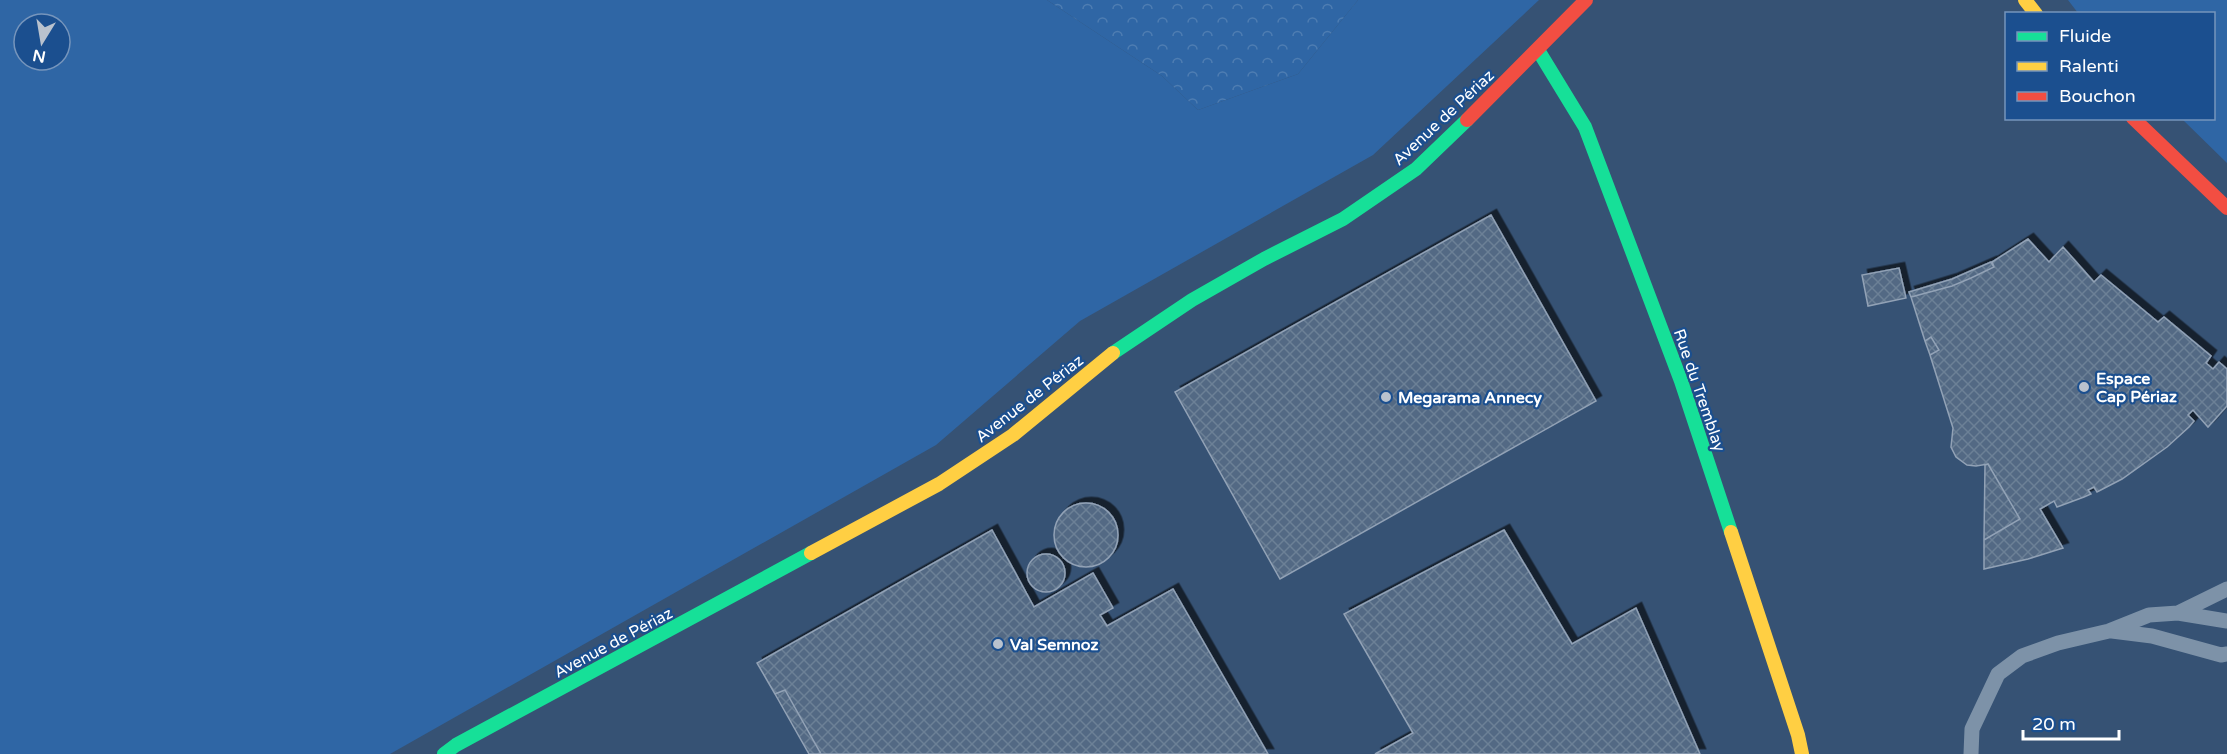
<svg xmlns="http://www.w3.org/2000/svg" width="2227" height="754" viewBox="0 0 2227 754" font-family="'Varela Round',sans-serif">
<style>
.grass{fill:#2f66a5;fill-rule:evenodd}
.forest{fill:url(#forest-crowns)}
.building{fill:url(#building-cross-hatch);stroke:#92a2b6;stroke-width:1.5;filter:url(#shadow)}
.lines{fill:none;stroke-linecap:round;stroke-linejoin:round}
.lane{stroke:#7d92a8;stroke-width:15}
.fast{stroke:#16e098;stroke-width:14}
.slow{stroke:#ffcf43;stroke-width:14}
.jam{stroke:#f24e42;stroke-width:14}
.poi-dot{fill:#b9c2ce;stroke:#1b4f8f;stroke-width:2}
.labels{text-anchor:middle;stroke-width:4.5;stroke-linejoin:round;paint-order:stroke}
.street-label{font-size:16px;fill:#fff;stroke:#1b4f8f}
.poi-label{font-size:16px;font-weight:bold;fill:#fff;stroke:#1b4f8f;text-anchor:start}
</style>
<defs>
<pattern id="forest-crowns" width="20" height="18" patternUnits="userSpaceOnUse" patternTransform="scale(1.5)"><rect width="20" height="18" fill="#2f66a5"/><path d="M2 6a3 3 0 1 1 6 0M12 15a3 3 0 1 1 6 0" fill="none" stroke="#4e7db2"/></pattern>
<pattern id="building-cross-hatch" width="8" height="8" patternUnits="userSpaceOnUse" patternTransform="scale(1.5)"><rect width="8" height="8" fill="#526984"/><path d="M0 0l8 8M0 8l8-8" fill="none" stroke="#6c8096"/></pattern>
<filter id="shadow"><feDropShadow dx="5.5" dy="-5.5" stdDeviation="0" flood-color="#0009"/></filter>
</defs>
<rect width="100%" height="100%" fill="#365274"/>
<path class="grass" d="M0,0h1047l115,76 36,34 100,-36 60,-74h181l-166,155 -293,166 -144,124 -546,309h-390zM24,24h36v36h-36z
M2068,0h159v163l-45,-44 32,-1v-104l-136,-1z"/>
<path class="forest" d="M1047,0h311l-60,74 -100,36 -36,-34z"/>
<path class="building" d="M1491,215l105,186 -316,178 -105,-187z
M2028,239l21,23 14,-15 31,35 7,-7 57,47 6,-5 47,39 -5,7 7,6 6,-7 8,7v37l-19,21 -15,-17 -5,5 6,6 -5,6 -22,20 -45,32 -25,13 -3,-5 -6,3 3,4 -7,3 -27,10 -3,-6 -14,8 23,39 -35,11 -44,10v-29l36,-21 -32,-55 -12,2 -9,-1 -11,-8 -5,-10 2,-19 -23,-73 9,-5 -8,-13 -6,4 -14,-44 41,-11 19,-8 23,-11 -2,-5z
M1991,262l3,5 -23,11 -19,8 -41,11 -2,-5 43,-13z
M1899,268l7,30 -38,8 -6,-31z
M1931,337l8,13 -9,5 -5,-14z
M1988,464l32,55 -36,21 1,-75z
M1054 535a32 32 0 1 1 64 0a32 32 0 1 1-64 0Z
M992,530l42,77 59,-34 20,35 -13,7 7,11 66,-37 95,165h-447l-36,-64 -10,4 -18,-31z
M1504,530l68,114 64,-36 64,146h-325l38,-21 -69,-119z
M1027 573a19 19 0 1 1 38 0a19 19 0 1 1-38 0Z
M785,690l36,64h-12l-34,-60z"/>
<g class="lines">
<path class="lane" d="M2178,613l49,8
M2112,631l40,5 69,19 6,-1
M1971,754l1,-25 26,-55 24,-18 36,-13 51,-12 40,-16 29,-2 49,-24"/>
<path class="fast" d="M1538,50l47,77 96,254 50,151
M1113,353l79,-53 72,-41 79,-40 73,-50 51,-49
M444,754l12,-9 355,-192"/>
<path class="slow" d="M2025,0l11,14
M1731,532l67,203 4,19
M811,553l128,-69 74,-49 100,-82"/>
<path class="jam" d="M2133,118l94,90
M1467,120l119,-120"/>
</g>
<g class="poi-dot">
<circle cx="2084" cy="387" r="6"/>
<circle cx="1386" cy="397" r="6"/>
<circle cx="998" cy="644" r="6"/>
</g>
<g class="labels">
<g class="street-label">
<text transform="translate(1443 117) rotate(-43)" y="6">Avenue de Périaz</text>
<text transform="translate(1700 390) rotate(71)" y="6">Rue du Tremblay</text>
<text transform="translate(1029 398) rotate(-38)" y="6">Avenue de Périaz</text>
<text transform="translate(613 642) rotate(-28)" y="6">Avenue de Périaz</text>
</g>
<g class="poi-label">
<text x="2096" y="384">Espace<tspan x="2096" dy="18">Cap Périaz</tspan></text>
<text x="1398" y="403">Megarama Annecy</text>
<text x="1010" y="650">Val Semnoz</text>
</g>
</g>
<rect x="2005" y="12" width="210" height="108" fill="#1b4f8f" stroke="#7695bc" stroke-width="1.5"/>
<rect x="2017" y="32" width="30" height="9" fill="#16e098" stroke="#7695bc" stroke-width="1.5"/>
<text x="2059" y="42" font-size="18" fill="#ffffff">Fluide</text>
<rect x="2017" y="62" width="30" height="9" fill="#ffcf43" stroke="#7695bc" stroke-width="1.5"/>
<text x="2059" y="72" font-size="18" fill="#ffffff">Ralenti</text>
<rect x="2017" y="92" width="30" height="9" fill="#f24e42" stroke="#7695bc" stroke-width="1.5"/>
<text x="2059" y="102" font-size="18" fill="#ffffff">Bouchon</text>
<g transform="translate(42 42) rotate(191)"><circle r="28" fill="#1b4f8f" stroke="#7695bc" stroke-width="1.5"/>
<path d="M0-4.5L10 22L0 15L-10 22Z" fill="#b9c2ce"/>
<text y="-9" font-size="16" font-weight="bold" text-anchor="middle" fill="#ffffff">N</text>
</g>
<path d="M2023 730v9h96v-9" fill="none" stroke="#ffffff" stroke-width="3"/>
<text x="2032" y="730" font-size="18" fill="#ffffff" stroke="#1b4f8f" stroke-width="4.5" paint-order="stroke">20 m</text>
</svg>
